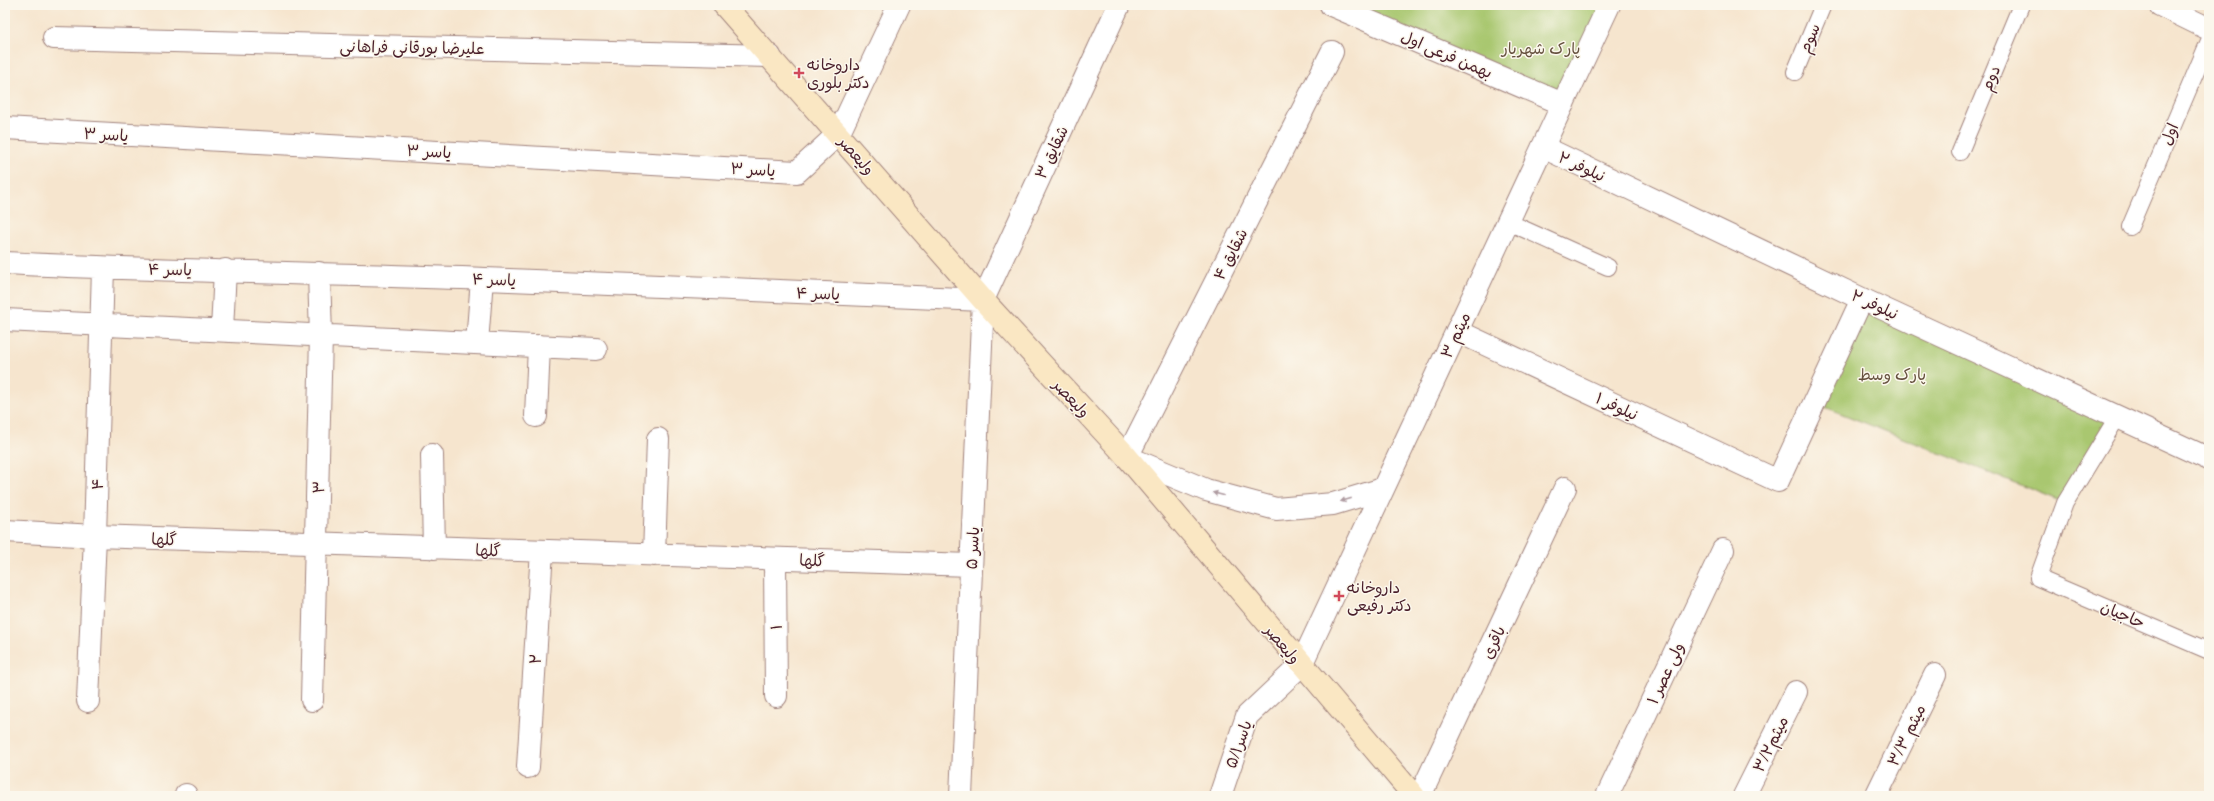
<svg xmlns="http://www.w3.org/2000/svg" width="2214" height="801" viewBox="0 0 2214 801" font-family="'Indie Flower','Playpen Sans Arabic',sans-serif">
<style>
.green{fill:#a9c76f;stroke:#7a734d}
.lines{fill:none;stroke-linecap:round;stroke-linejoin:round}
.service-casing{stroke:#a0827c;stroke-width:18}
.minor-casing{stroke:#a0827c;stroke-width:24}
.tertiary-casing{stroke:#a0827c;stroke-width:24}
.secondary-casing{stroke:#a0827c;stroke-width:24}
.service{stroke:#fff;stroke-width:16}
.minor{stroke:#fff;stroke-width:22}
.tertiary{stroke:#fff;stroke-width:22}
.secondary{stroke:#fae7c3;stroke-width:22}
.oneway{fill:#ae9aa0}
.poi-dot{fill:#d1495b;stroke:#fbf7ec;stroke-width:1.5}
.labels{text-anchor:middle;stroke-width:3;stroke-linejoin:round;paint-order:stroke}
.street-label{font-size:16px;fill:#4a1f2b;stroke:#fbf7ec}
.park-label{font-size:16px;fill:#66513f;stroke:#fbf7ec}
.poi-label{font-size:16px;fill:#4a1f2b;stroke:#fbf7ec;text-anchor:start}
</style>
<rect width="100%" height="100%" fill="#fbf7ec"/>
<filter id="ink" filterUnits="userSpaceOnUse"><feTurbulence type="fractalNoise" baseFrequency=".025" numOctaves="2"/><feDisplacementMap in="SourceGraphic" scale="8" xChannelSelector="R" yChannelSelector="G"/><feConvolveMatrix kernelMatrix="1 2 1 2 8 2 1 2 1" color-interpolation-filters="sRGB"/></filter>
<filter id="wash" filterUnits="userSpaceOnUse"><feTurbulence type="fractalNoise" baseFrequency=".012" numOctaves="4" result="noise"/><feDisplacementMap in="SourceGraphic" scale="16" xChannelSelector="R" yChannelSelector="G"/><feGaussianBlur stdDeviation="0.9" result="paint"/><feColorMatrix in="noise" values="0 0 0 0 0 0 0 0 0 0 0 0 0 0 0 0 0 1.4 0 .05"/><feComposite in="paint" operator="in"/></filter>
<g filter="url(#wash)">
<rect width="100%" height="100%" fill="#f6e5ce"/>
<path class="green" d="M1331,5h278l-46,99z
M1862,299l256,117 -53,87 -250,-100z"/>
</g>
<g filter="url(#ink)">
<g class="lines">
<defs>
<path id="service" d="M1795,72l28,-67
M1960,152l61,-147
M1508,222l100,45
M2130,227l79,-186
M2118,416l-53,87 -27,75 171,73"/>
<path id="minor" d="M1331,5l232,99
M2160,5l49,24
M54,38l716,18
M5,128l792,44 42,-39 60,-128
M1543,147l319,152 347,160
M5,263c152,8 305,10 457,15 174,6 347,15 521,22
M5,320l591,29
M222,330l3,-60
M1457,331l321,150 84,-182
M477,343l5,-64
M536,416l3,-70
M432,455l2,93
M1127,457l205,-405
M5,531l90,5 876,29
M654,555l4,-116
M775,559l1,137
M312,700l9,-364 -2,-63
M88,701l7,-165 8,-268
M528,767l14,-216
M186,796v-1
M961,796l22,-496 136,-295
M1220,796l27,-80 54,-51
M1420,796l145,-308
M1607,796l116,-246
M1744,796l52,-104
M1876,796l59,-121"/>
<path id="tertiary" d="M1127,457l79,33 70,19 57,-5 50,-15
M1301,665l308,-660"/>
<path id="secondary" d="M724,5l259,295 144,157 287,339"/>
</defs>
<use href="#service" class="service-casing"/>
<use href="#minor" class="minor-casing"/>
<use href="#tertiary" class="tertiary-casing"/>
<use href="#secondary" class="secondary-casing"/>
<use href="#service" class="service"/>
<use href="#minor" class="minor"/>
<use href="#tertiary" class="tertiary"/>
<use href="#secondary" class="secondary"/>
</g>
<defs><path id="oneway-solid" d="M-6-.8H1V-3.2L6.5 0L1 3.2V.8H-6Z"/></defs>
<g class="oneway">
<use href="#oneway-solid" transform="translate(1218 494) rotate(-165)"/>
<use href="#oneway-solid" transform="translate(1346 500) rotate(164)"/>
</g>
</g>
<g class="poi-dot">
<path d="M797 67h4v4h4v4h-4v4h-4v-4h-4v-4h4z"/>
<path d="M1337 590h4v4h4v4h-4v4h-4v-4h-4v-4h4z"/>
</g>
<g class="labels">
<g class="street-label">
<text transform="translate(1809 38) rotate(-67)" y="6">سوم</text>
<text transform="translate(412 47) rotate(1)" y="6">علیرضا بورقانی فراهانی</text>
<text transform="translate(1447 54) rotate(23)" y="6">بهمن فرعی اول</text>
<text transform="translate(1990 78) rotate(-67)" y="6">دوم</text>
<text transform="translate(106 134) rotate(3)" y="6">یاسر ۳</text>
<text transform="translate(2169 134) rotate(-67)" y="6">اول</text>
<text transform="translate(429 151) rotate(3)" y="6">یاسر ۳</text>
<text transform="translate(1051 152) rotate(-65)" y="6">شقایق ۳</text>
<text transform="translate(857 155) rotate(49)" y="6">ولیعصر</text>
<text transform="translate(1582 166) rotate(25)" y="6">نیلوفر ۲</text>
<text transform="translate(753 169) rotate(3)" y="6">یاسر ۳</text>
<text transform="translate(1230 254) rotate(-63)" y="6">شقایق ۴</text>
<text transform="translate(170 269) rotate(1)" y="6">یاسر ۴</text>
<text transform="translate(494 279) rotate(2)" y="6">یاسر ۴</text>
<text transform="translate(818 293) rotate(2)" y="6">یاسر ۴</text>
<text transform="translate(1875 304) rotate(25)" y="6">نیلوفر ۲</text>
<text transform="translate(1455 335) rotate(-65)" y="6">میثم ۳</text>
<text transform="translate(1072 398) rotate(47)" y="6">ولیعصر</text>
<text transform="translate(1617 406) rotate(25)" y="6">نیلوفر ۱</text>
<text transform="translate(97 484) rotate(-88)" y="6">۴</text>
<text transform="translate(318 487) rotate(-89)" y="6">۳</text>
<text transform="translate(164 539) rotate(2)" y="6">گلها</text>
<text transform="translate(972 548) rotate(-87)" y="6">یاسر ۵</text>
<text transform="translate(488 550) rotate(2)" y="6">گلها</text>
<text transform="translate(812 560) rotate(2)" y="6">گلها</text>
<text transform="translate(2123 614) rotate(23)" y="6">حاجیان</text>
<text transform="translate(776 627) rotate(-90)" y="6">۱</text>
<text transform="translate(1493 642) rotate(-65)" y="6">باقری</text>
<text transform="translate(1283 644) rotate(50)" y="6">ولیعصر</text>
<text transform="translate(535 659) rotate(-86)" y="6">۲</text>
<text transform="translate(1665 673) rotate(-65)" y="6">ولی عصر ۱</text>
<text transform="translate(1906 735) rotate(-64)" y="6">میثم ۳/۳</text>
<text transform="translate(1238 744) rotate(-70)" y="6">یاسر۵/۱</text>
<text transform="translate(1770 744) rotate(-64)" y="6">میثم۳/۲</text>
</g>
<g class="park-label">
<text x="1541" y="54">پارک شهریار</text>
<text x="1892" y="380">پارک وسط</text>
</g>
<g class="poi-label">
<text x="807" y="70">داروخانه<tspan x="807" dy="18">دکتر بلوری</tspan></text>
<text x="1347" y="593">داروخانه<tspan x="1347" dy="18">دکتر رفیعی</tspan></text>
</g>
</g>
<rect width="2214" height="801" fill="none" stroke="#fbf7ec" stroke-width="20"/>
</svg>
